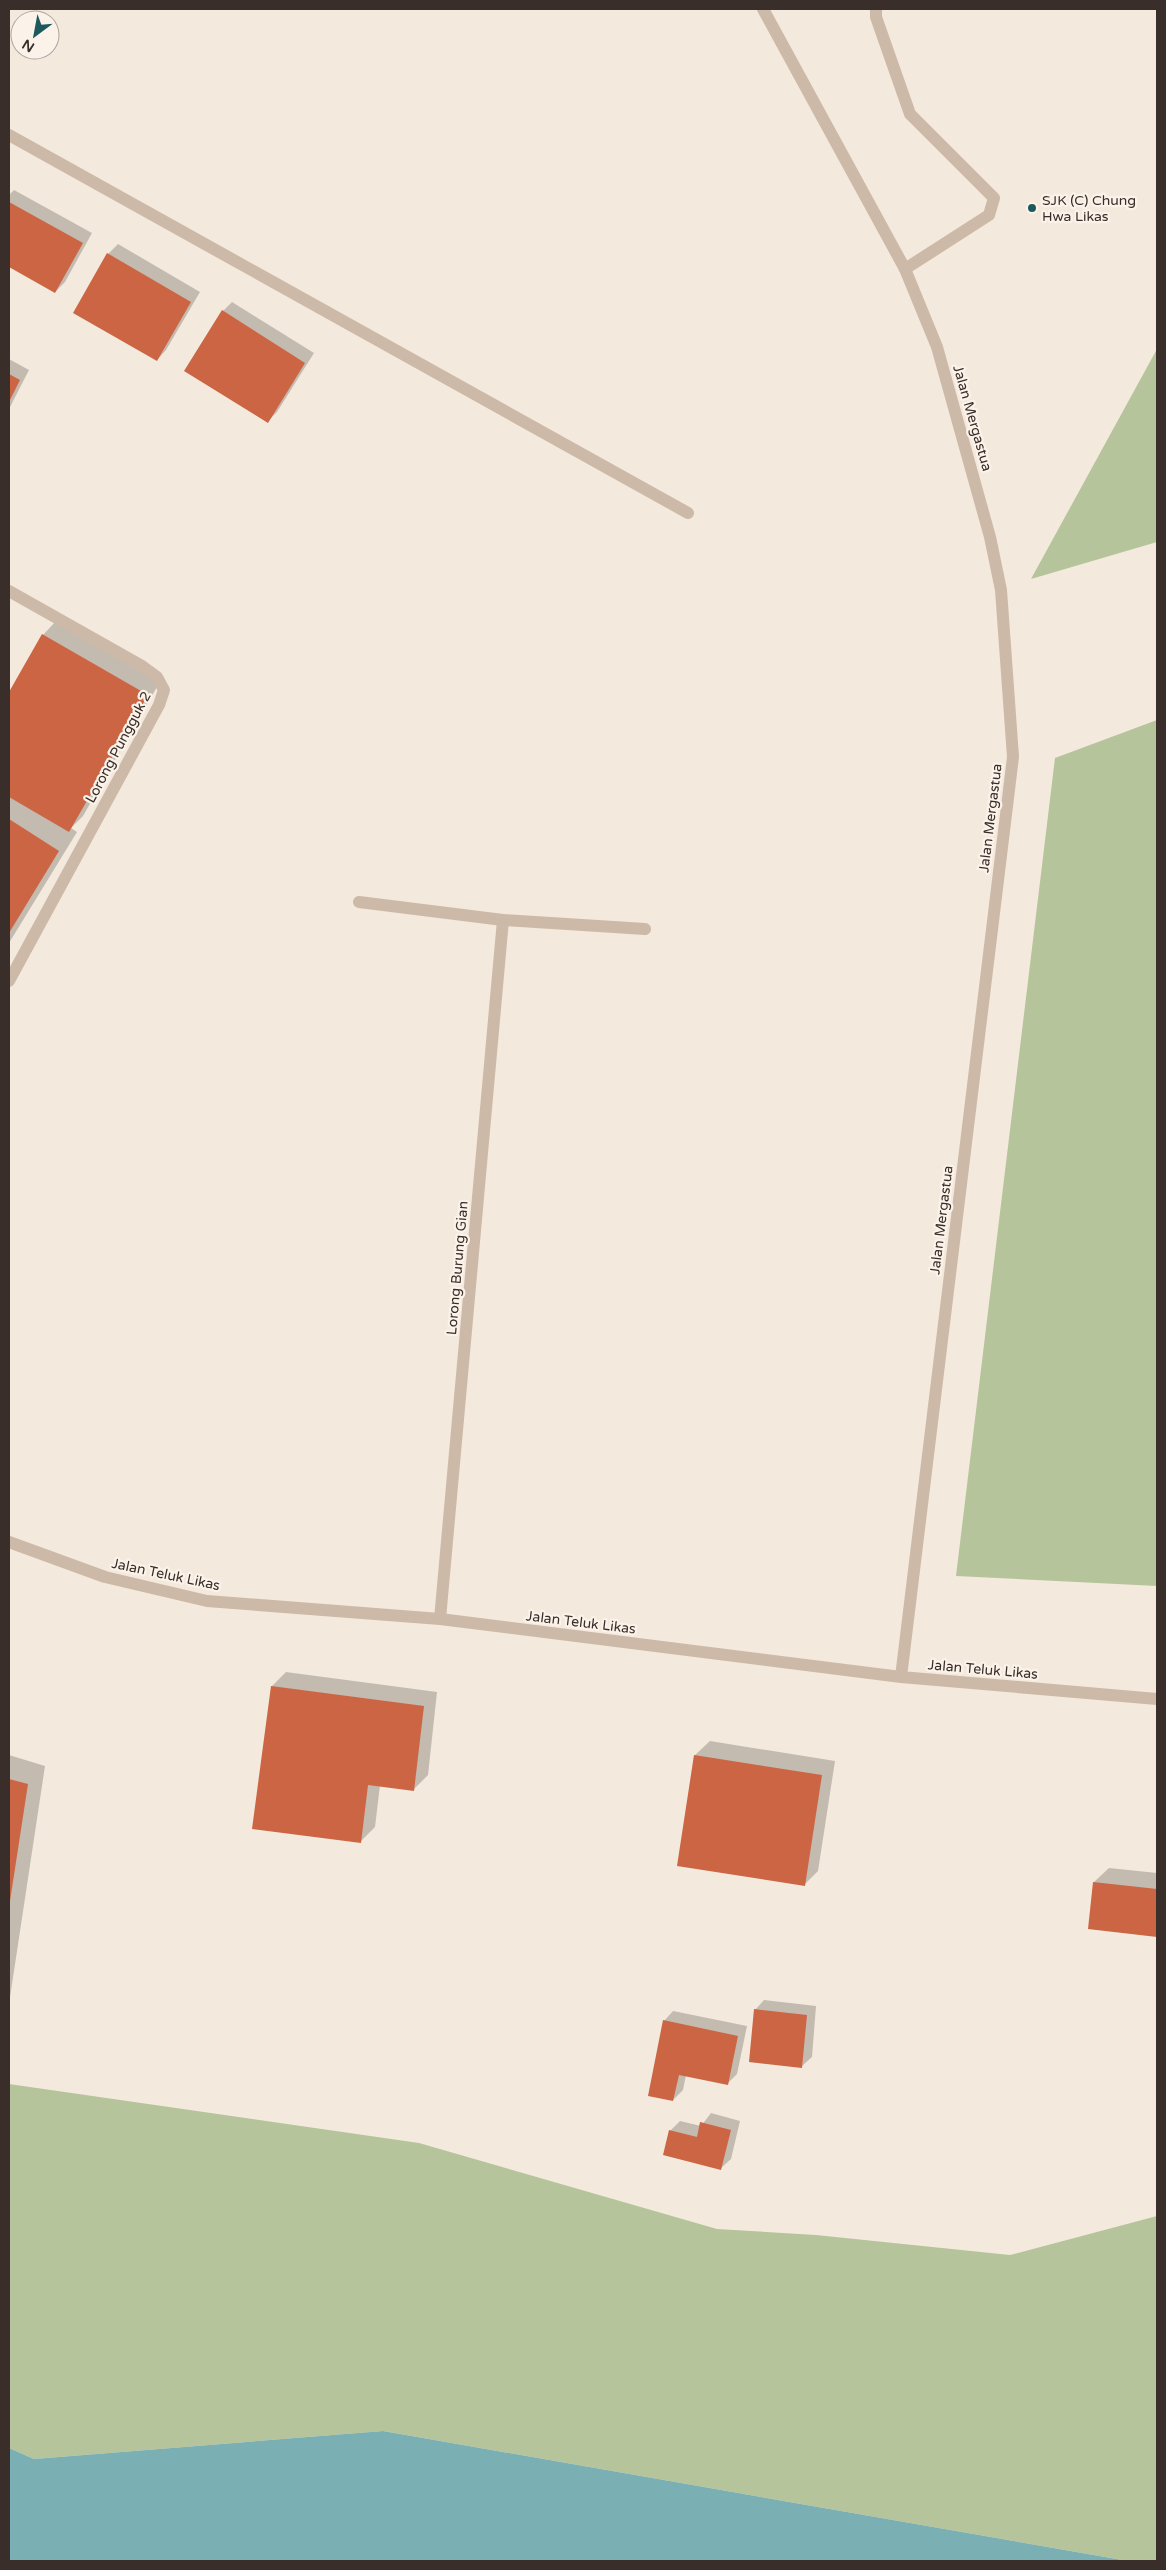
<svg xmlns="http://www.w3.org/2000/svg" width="1166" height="2570" viewBox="0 0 1166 2570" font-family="'Varela Round',sans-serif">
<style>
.green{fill:#b6c49c}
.water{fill:#7ab0b3}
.shadow{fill:#0003}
.building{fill:#cc6543}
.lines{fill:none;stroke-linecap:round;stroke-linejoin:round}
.service{stroke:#cdb9a8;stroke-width:12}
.minor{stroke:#cdb9a8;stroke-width:12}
.tertiary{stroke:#cdb9a8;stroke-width:12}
.poi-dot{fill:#1c595d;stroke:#fbf3ea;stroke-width:2}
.labels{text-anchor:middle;stroke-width:4.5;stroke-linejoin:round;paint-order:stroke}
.poi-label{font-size:14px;fill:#392e29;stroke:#fbf3ea;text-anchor:start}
.street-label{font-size:14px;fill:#392e29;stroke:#fbf3ea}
</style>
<rect width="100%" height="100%" fill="#f4e9dd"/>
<path class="green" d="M1157,349v193l-126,37z
M1157,720v866l-201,-10 99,-818z
M9,2084l410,59 298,86 99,6 194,20 147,-39v345h-29l-745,-130 -349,28 -25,-11z"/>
<path class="water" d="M383,2431l745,130h-1119v-113l25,11z"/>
<path class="shadow" d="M14,190l78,43 -27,49 -10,10 -46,-26v-71z
M118,244l82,48 -34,58 -9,10 -49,-106z
M232,302l82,51 -37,59 -9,9 -45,-110z
M9,359l20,11 -20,39z
M57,620l104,60 -78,136 -12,12 6,4 -68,111v-248l34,-60z
M286,1672l151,20 -9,83 -15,15 -33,-5 -5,42 -15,15 -88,-156z
M710,1741l125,20 -17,110 -14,14 -109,-130z
M9,1755l36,11 -36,238z
M1109,1868l48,5v62l-68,-7 5,-46z
M764,2000l52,6 -4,51 -10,9 -47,-56z
M673,2011l74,15 -10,48 -9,9 -42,-8 -3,15 -10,10 -9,-79z
M711,2113l29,8 -9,38 -10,9 -51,-37 10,-10 21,5z"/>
<path class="building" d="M9,202l74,41 -28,50 -46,-26z
M107,253l84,49 -34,59 -84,-48z
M222,310l83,53 -37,60 -84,-52z
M9,374l11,6 -11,22z
M42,634l106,61 -79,137 -60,-35v-105z
M9,819l50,32 -50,82z
M271,1686l153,20 -10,85 -46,-6 -7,58 -109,-14z
M694,1755l128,20 -17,111 -128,-20z
M9,1779l19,5 -18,117h-1z
M1093,1882l64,7v48l-69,-8z
M754,2009l53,6 -5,53 -53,-6z
M663,2020l75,16 -10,49 -49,-10 -6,26 -25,-5z
M700,2122l31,8 -10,40 -58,-15 6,-25 28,7z"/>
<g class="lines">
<path class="service" d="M876,9v8l34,97 84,84 -5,17 -84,54
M359,902l144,18 142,9"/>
<path class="minor" d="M9,135l679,378
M9,591l133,75 15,11 7,13 -5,15 -150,276
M440,1619l63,-699"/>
<path class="tertiary" d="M763,9l142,260 32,78 53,190 11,53 12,167 -112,920
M9,1542l96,35 102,24 233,18 461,58 256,22"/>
</g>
<circle class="poi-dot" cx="1032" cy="208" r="5"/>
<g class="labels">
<g class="poi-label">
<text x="1042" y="205">SJK (C) Chung<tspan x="1042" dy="16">Hwa Likas</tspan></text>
</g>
<g class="street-label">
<text transform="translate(973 418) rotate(74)" y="5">Jalan Mergastua</text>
<text transform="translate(118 747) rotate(-62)" y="5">Lorong Pungguk 2</text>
<text transform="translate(990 818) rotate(-83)" y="5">Jalan Mergastua</text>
<text transform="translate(941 1220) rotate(-83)" y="5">Jalan Mergastua</text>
<text transform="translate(457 1268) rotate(-85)" y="5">Lorong Burung Gian</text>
<text transform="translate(166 1574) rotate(12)" y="5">Jalan Teluk Likas</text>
<text transform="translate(581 1622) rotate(7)" y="5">Jalan Teluk Likas</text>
<text transform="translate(983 1669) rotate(5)" y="5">Jalan Teluk Likas</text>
</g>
</g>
<rect width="1166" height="2570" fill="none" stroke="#392e29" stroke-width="20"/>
<g transform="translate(35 35) rotate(212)"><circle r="24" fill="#fbf3ea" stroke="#ada49d"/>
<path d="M0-4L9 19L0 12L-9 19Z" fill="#1c595d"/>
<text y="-8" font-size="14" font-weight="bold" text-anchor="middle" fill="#392e29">N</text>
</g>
</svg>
